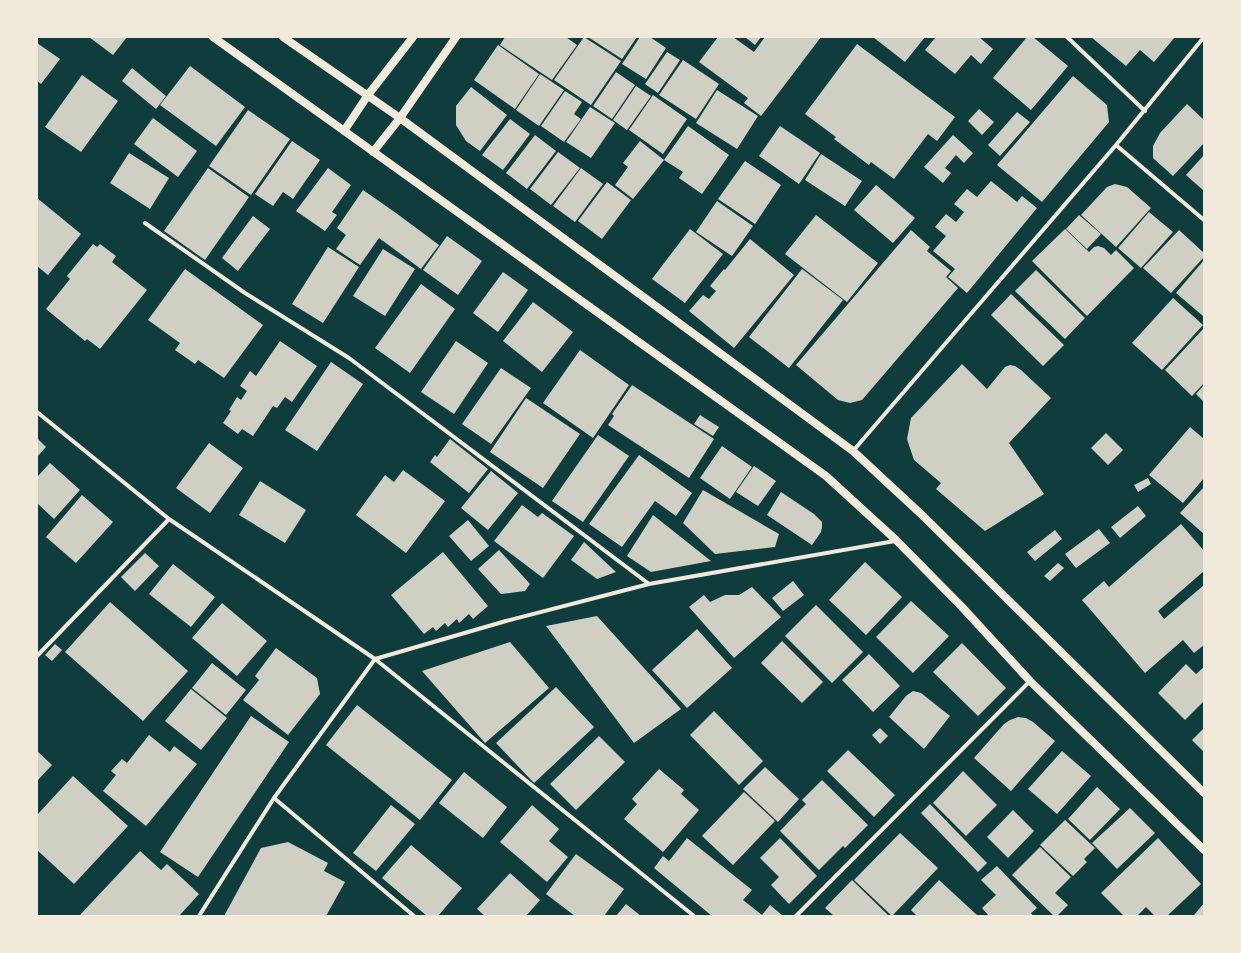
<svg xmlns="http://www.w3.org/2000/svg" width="1241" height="953" viewBox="0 0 1241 953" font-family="'DejaVu Sans',sans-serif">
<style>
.building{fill:#cfcfc3}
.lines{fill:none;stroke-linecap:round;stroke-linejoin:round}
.minor{stroke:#f1e9da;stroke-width:4}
.secondary{stroke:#f1e9da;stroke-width:8}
</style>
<rect width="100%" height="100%" fill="#0f3d3e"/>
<path class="building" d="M89,37h38l-14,18z
M505,37h61l11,8 -25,35 -52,-35z
M584,37l37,24 -30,44 -37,-25z
M588,37h49l-15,22z
M640,37h10l16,11 -20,31 -24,-15z
M718,37h15l21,15 11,-15h56l-60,79 -17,-13 4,-5 -49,-36z
M745,37h16l-6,8z
M873,37h52l-20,25z
M936,37h43l14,12 -12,15 -10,-9 -16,19 -30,-24z
M1027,37h6l35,29 -37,44 -38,-32z
M1091,37h84l-21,25 -14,-12 -14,16z
M37,43l23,16 -19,25 -4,-3z
M857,44l98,73 -18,24 -9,-7 -34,45 -23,-17 -2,3 -35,-26 2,-2 -31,-23z
M498,45l41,29 -24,35 -41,-29z
M667,52l13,8 -22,33 -13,-9z
M683,60l36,24 -23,35 -37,-24z
M190,66l55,41 -29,39 -56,-41z
M132,68l34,28 -10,13 -34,-28z
M616,72l19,13 -23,34 -19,-13z
M540,74l24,16 -25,36 -23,-16z
M82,75l36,26 -37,51 -36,-25z
M1073,76l34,29 2,17 -67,80 -45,-37z
M636,86l15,10 -24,34 -14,-10z
M471,87l36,28 -27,36 -14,-10 -10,-16v-19z
M717,90l41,26 -21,33 -41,-26z
M565,91l17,11 -8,12 7,5 -17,23 -23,-16z
M653,95l34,24 -24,35 -34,-24z
M1187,104l17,16v23l-31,33 -20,-18v-12l7,-13z
M590,107l25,16 -24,35 -25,-16z
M979,109l15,13 -12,13 -14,-14z
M248,110l42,29 -39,56 -42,-29z
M1017,112l13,10 -30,34 -12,-11z
M153,118l44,33 -19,26 -44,-33z
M510,119l20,15 -27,36 -21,-15z
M688,126l41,29 -27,39 -23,-16 4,-6 -19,-12z
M780,126l40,27 -21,31 -40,-28z
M535,135l21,16 -29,38 -21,-16z
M953,135l20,18 -9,10 -8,-8 -11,13 6,5 -8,10 -19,-16z
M292,141l28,19 -27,39 -10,-7 -10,14 -18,-12z
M640,141l24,19 -31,39 -18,-14 13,-18 -5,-4z
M558,152l22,16 -29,37 -21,-16z
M129,153l40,25 -19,31 -40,-26z
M821,154l41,27 -17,25 -40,-26z
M1204,155v36l-18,-16z
M745,161l36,24 -26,39 -37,-25z
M208,168l41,29 -44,63 -41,-29z
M328,168l23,17 -19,27 5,3 -12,16 -29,-20z
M581,168l22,16 -28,38 -22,-16z
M991,181l26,21 5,-6 15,12 -70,85 -19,-16 7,-8 -22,-18 13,-15 -11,-9 11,-13 10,8 8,-10 -10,-8 13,-15 10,8z
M607,182l24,18 -29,39 -24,-18z
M1115,184l12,3 24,21 -35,39 -35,-32 26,-28z
M876,185l39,33 -22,25 -39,-33z
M363,190l33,23 43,32 -18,24 -42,-31 -19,27 -24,-16 10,-14 -9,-7z
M37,198l44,36 -33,41 -11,-9z
M717,201l36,25 -21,30 -36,-24z
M1149,212l24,20 -32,36 -23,-20z
M816,215l62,48 -31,39 -62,-48z
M1079,215l22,19 -14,15 -21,-20z
M253,216l17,13 -32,42 -16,-13z
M690,229l33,25 -38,49 -33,-24z
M1065,229l24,23 5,-5 4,-1 6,2 7,7 5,-5 18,18 -47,48 -55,-55z
M911,230l19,17 -3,4 24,20 -5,6 12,11 -96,112 -12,3 -12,-3 -42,-35z
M1179,230l25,23v4l-33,36 -28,-25z
M447,236l35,25 -24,34 -35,-25z
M750,239l44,36 -60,73 -45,-37 14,-16 6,4 7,-8 -6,-5 14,-17 1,1z
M93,244l4,3 3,-3 16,12 -4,6 35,28 -47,59 -13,-10 -2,2 -39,-32 24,-30 -3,-3z
M328,247l31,20 -36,56 -31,-19z
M383,249l32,20 -30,47 -32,-20z
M1204,260v56h-1l-27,-23z
M185,269l78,56 -39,53 -26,-18 -3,4 -20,-14 5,-7 -32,-23z
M802,269l41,31 -54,68 -40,-31z
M1036,270l49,48 -20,21 -50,-48z
M503,272l25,18 -30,42 -25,-19z
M421,284l34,25 -45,64 -35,-25z
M1011,294l53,51 -21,21 -52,-51z
M1173,298l30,27 -41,45 -30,-27z
M533,302l40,30 -31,40 -39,-31z
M1204,328v55l-12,13 -27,-26z
M280,341l37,25 -25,36 -7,-5 -8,11 -4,-2 -20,30 -11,-7 -4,5 -15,-11 8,-12 -2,-1 8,-13 4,3 6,-9 -7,-5 10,-15 6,5z
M456,341l32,22 -34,51 -33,-22z
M580,350l49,35 -36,53 -50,-35z
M331,362l32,22 -46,67 -32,-21z
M962,364l25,25 18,-22 5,-2 5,1 6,4 30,28 -42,45 35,51 -59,37 -49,-42 5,-6 -27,-23 -7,-21 4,-21z
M501,368l30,20 -40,56 -29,-20z
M632,385l82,54 -25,39 -81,-53 6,-9 -2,-2z
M1204,385v17l-8,-8z
M526,398l54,36 -37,54 -53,-36z
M700,415l19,12 -6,9 -19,-12z
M1190,427l14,12v39l-21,25 -34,-28z
M1106,433l17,17 -15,15 -17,-17z
M598,435l31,21 -46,66 -31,-21z
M37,438l9,9 -9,10z
M450,439l38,30 -19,24 -39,-31 5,-7 2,2z
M209,443l34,25 -33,45 -34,-25z
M722,446l30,21 -22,32 -30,-21z
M639,455l53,38 -16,23 -21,-15 -33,46 -33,-23z
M50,463l30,27 -26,29 -17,-16v-26z
M754,466l22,15 -18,25 -22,-14z
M403,470l42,31 -39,52 -50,-38 29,-40 9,7z
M491,471l27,22 -30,37 -27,-22z
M1148,478l3,6 -13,8 -4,-7z
M260,481l46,29 -21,33 -46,-28z
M1204,487v47l-24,-21z
M703,490l76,44 -4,13 -60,7 -32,-31z
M781,492l33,22 8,8v5l-1,5 -9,13 -45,-30z
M82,495l31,27 -37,41 -30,-26z
M522,505l16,12 4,-4 32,23 -31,42 -49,-37z
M1138,506l8,10 -26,22 -9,-11z
M653,515l58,46 -60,11 -24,-16z
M468,520l21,26 -18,15 -22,-25z
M1181,524l23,27v20l-46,40 6,8 40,-34v60l-10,8 -11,-13 -38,33 -63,-73 22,-19 5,6z
M1099,529l11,14 -34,25 -11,-14z
M1055,530l7,9 -27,22 -8,-9z
M584,542l32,30 -19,7 -26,-19z
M499,550l31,34 -5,7 -24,3 -23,-25z
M443,552l45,54 -15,13 -4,-5 -10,9 -2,-4 -9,8 -3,-4 -9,8 -3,-4 -9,7 -33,-39z
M145,553l14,13 -24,25 -14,-14z
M865,562l37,35 -36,38 -37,-35z
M1058,563l6,5 -14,13 -6,-5z
M173,564l42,33 -24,30 -42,-33z
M793,581l11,14 -21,16 -11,-13z
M752,587l29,30 -47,41 -45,-51 15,-12 6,7 15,-7h14z
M911,601l38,35 -36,37 -37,-36z
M110,602l78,69 -45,50 -78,-69z
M222,603l45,38 -30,35 -45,-38z
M816,605l47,47 -31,31 -47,-47z
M597,616l84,93 -47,34 -88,-117z
M697,629l35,39 -45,40 -35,-38z
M782,641l41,41 -21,21 -41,-40z
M510,642l39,46 -64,55 -63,-72z
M962,643l44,45 -28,28 -45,-44z
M55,644l7,6 -10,11 -7,-6z
M276,648l41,30 3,16 -32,41 -45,-35 16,-20 -4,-4z
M869,654l31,32 -27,26 -31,-32z
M212,663l34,27 -20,25 -34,-27z
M1186,664l10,10 8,-7v34l-19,19 -27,-27z
M556,687l38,40 -60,56 -38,-40z
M191,689l36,29 -26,32 -36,-29z
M913,691l8,2 29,23 -26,33 -35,-32 17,-21z
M357,705l95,75 -32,40 -94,-75z
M714,711l49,50 -24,24 -49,-50z
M251,716l38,26 -91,135 -38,-25z
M1018,717l8,1 7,4 22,19 -44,50 -37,-33 30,-34 6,-4z
M880,728l8,8 -8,8 -8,-9z
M1204,728v24l-12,-12z
M149,735l21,17 4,-6 23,18 -51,62 -43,-35 13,-16 -5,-4 11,-12 5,4z
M599,736l26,26 -49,48 -26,-26z
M848,750l47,45 -21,22 -47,-46z
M37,751l15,14 -15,16z
M1062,751l29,25 -34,38 -29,-25z
M765,767l34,32 -21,23 -35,-33z
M659,769l25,21 -3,4 18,16 -36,42 -39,-33 13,-15 -5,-5z
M963,771l34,34 -31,31 -33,-33z
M464,772l43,35 -24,31 -44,-35z
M73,776l55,50 -54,58 -37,-34v-35z
M822,780l46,45 -23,23 -2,-2 -24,24 -39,-39 26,-27 -4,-4z
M1097,787l23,22 -30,31 -22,-21z
M744,792l31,29 -42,44 -31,-29z
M930,804l57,59 -9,9 -57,-59z
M391,805l24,19 -39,47 -23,-18z
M532,805l27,24 -10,12 19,16 -21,25 -47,-40z
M1130,808l25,25 -38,36 -25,-26z
M1013,810l21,21 -26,27 -21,-21z
M1065,820l30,28 -11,11 3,3 -14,14 -33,-31z
M900,833l38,35 -46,48 -38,-36z
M687,838l65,52 -9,10 19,15 8,-10 12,10 -1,1h-69l-58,-48 9,-12 6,5z
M780,838l37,38 -28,28 -18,-19 8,-8 -19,-19z
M1158,838l43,46 -34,32h-12l-9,-9 -9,9h-13l-23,-23z
M288,842l40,21 -4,8 21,11 -19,34h-102l37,-68z
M411,845l51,43 -24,28h-11l-45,-38z
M1040,847l31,30 -16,16 13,12 -11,11h-3l-42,-41z
M140,851l21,19 6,-6 32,30 -20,22h-100z
M576,854l48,35 -20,27h-29l-29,-22z
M997,866l40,42 -6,5 2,3h-44l-7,-8 14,-13 -15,-15z
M510,873l30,27 -14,16h-41l-8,-7z
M852,880l37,36h-55l-9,-8z
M939,880l39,36h-61l-6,-6z
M1204,903v13h-9l-1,-1z
M626,904l15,12h-25z"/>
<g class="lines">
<path class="minor" d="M1067,37l78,74
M1116,145l88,75
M145,223l100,70 104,65 300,226
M37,412l132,107 206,140 319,257
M853,451l263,-306 88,-108
M37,656l132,-137
M274,798l140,118
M199,916l75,-118 101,-139 131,-38 143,-37 246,-43
M796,916l234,-235"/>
<path class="secondary" d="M213,37l613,439 70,64 66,67 68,74 174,169
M283,37l117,81 453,333 68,63 283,279
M344,131l24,-36 45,-58
M373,152l27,-34 56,-81"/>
</g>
<rect width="1241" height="953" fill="none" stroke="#f1e9da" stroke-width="76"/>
</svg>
